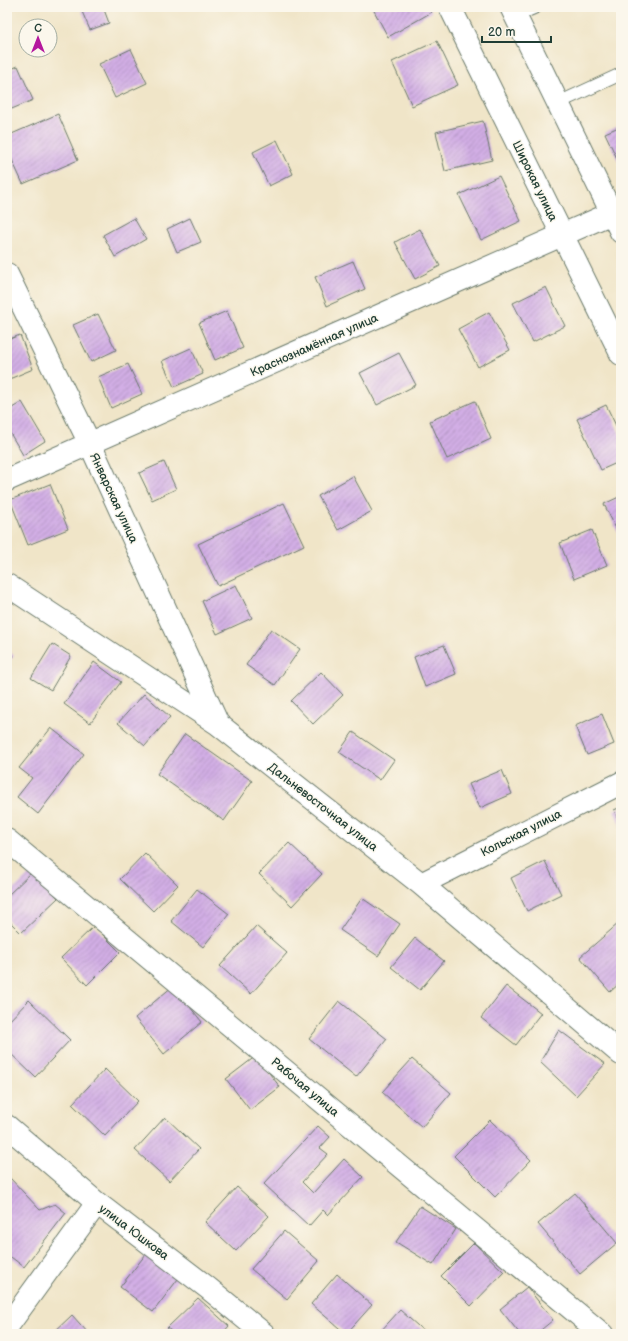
<svg xmlns="http://www.w3.org/2000/svg" width="628" height="1341" viewBox="0 0 628 1341" font-family="'Balsamiq Sans',sans-serif">
<style>
.building{fill:url(#building-hatch)}
.lines{fill:none;stroke-linecap:round;stroke-linejoin:round}
.service-casing{stroke:#687868;stroke-width:14}
.minor-casing{stroke:#687868;stroke-width:24}
.service{stroke:#fff;stroke-width:12}
.minor{stroke:#fff;stroke-width:22}
.labels{text-anchor:middle;stroke-width:3;stroke-linejoin:round;paint-order:stroke}
.street-label{font-size:12px;fill:#1f3d34;stroke:#fbf7ec}
</style>
<defs>
<pattern id="building-hatch" width="6" height="6" patternUnits="userSpaceOnUse"><rect width="6" height="6" fill="#d2aee5"/><path d="M-1 1l2-2M0 6l6-6M5 7l2-2" fill="none" stroke="#aa8fba"/></pattern>
</defs>
<rect width="100%" height="100%" fill="#fbf7ec"/>
<filter id="ink" filterUnits="userSpaceOnUse"><feTurbulence type="fractalNoise" baseFrequency=".025" numOctaves="2"/><feDisplacementMap in="SourceGraphic" scale="8" xChannelSelector="R" yChannelSelector="G"/><feConvolveMatrix kernelMatrix="1 2 1 2 8 2 1 2 1" color-interpolation-filters="sRGB"/></filter>
<filter id="wash" filterUnits="userSpaceOnUse"><feTurbulence type="fractalNoise" baseFrequency=".012" numOctaves="4" result="noise"/><feDisplacementMap in="SourceGraphic" scale="16" xChannelSelector="R" yChannelSelector="G"/><feGaussianBlur stdDeviation="0.9" result="paint"/><feColorMatrix in="noise" values="0 0 0 0 0 0 0 0 0 0 0 0 0 0 0 0 0 1.4 0 .05"/><feComposite in="paint" operator="in"/></filter>
<g filter="url(#wash)">
<rect width="100%" height="100%" fill="#f0e5c8"/>
<g id="blocks">
<path class="building" d="M80,7h23l6,16 -19,7z
M372,7h57l3,5 -44,25z
M437,41l21,44 -46,21 -20,-44z
M131,49l16,34 -32,15 -16,-34z
M18,66l15,34 -26,11v-40z
M58,114l20,46 -55,24 -16,-35v-13z
M483,121l9,39 -47,11 -9,-39z
M621,126v41l-16,-34z
M277,140l16,34 -24,12 -16,-34z
M499,176l22,45 -40,19 -22,-45z
M134,218l12,21 -31,18 -12,-22z
M190,218l11,24 -24,10 -10,-23z
M420,229l20,37 -25,13 -20,-37z
M353,261l12,28 -38,17 -12,-29z
M546,287l19,39 -32,16 -20,-39z
M227,311l16,37 -28,12 -16,-37z
M489,312l21,38 -32,17 -20,-38z
M98,314l18,36 -25,12 -18,-37z
M20,335l13,34 -26,11v-40z
M191,348l12,26 -29,13 -12,-26z
M399,353l17,32 -39,20 -17,-32z
M128,364l14,30 -31,14 -13,-31z
M475,401l16,38 -44,20 -17,-38z
M22,402l23,39 -22,14 -16,-27v-17z
M606,405l15,31v25l-20,9 -24,-51z
M164,462l12,27 -24,11 -13,-27z
M353,476l19,35 -34,19 -20,-34z
M50,484l18,45 -40,16 -18,-45z
M621,496v43l-17,-35z
M284,503l20,42 -86,41 -20,-42z
M592,530l15,35 -33,14 -14,-36z
M236,585l16,33 -35,16 -15,-33z
M271,629l29,20 -25,36 -29,-20z
M52,644l19,12 -20,34 -20,-12z
M444,645l12,29 -31,13 -11,-30z
M7,649l7,7 -7,7z
M94,662l27,20 -31,41 -26,-19z
M321,672l22,23 -30,29 -22,-23z
M144,694l26,23 -25,29 -27,-23z
M602,714l12,30 -27,11 -12,-29z
M51,728l33,26 -46,60 -21,-17 15,-19 -13,-10z
M353,732l41,28 -14,20 -41,-28z
M185,734l67,47 -28,40 -67,-47z
M502,770l10,24 -32,14 -11,-24z
M621,807v20l-7,-17z
M289,843l33,31 -30,32 -33,-32z
M145,853l33,32 -25,26 -33,-32z
M545,861l16,33 -34,17 -16,-33z
M32,872l26,26 -37,35 -14,-14v-23z
M197,889l32,25 -26,33 -32,-26z
M362,898l38,26 -22,32 -38,-26z
M619,923l2,2v57l-11,10 -30,-35z
M94,926l26,26 -33,33 -26,-27z
M256,926l31,27 -36,41 -31,-28z
M415,938l29,23 -24,29 -29,-23z
M173,986l29,36 -38,32 -29,-36z
M506,986l35,27 -25,32 -35,-27z
M29,1000l41,40 -35,37 -28,-27v-27z
M339,1001l48,38 -31,38 -47,-38z
M559,1030l46,34 -29,32 -36,-34z
M256,1056l24,31 -30,23 -24,-31z
M412,1059l39,34 -29,34 -40,-35z
M105,1069l33,32 -33,35 -33,-32z
M165,1117l34,32 -30,32 -34,-31z
M490,1120l41,40 -36,37 -41,-41z
M318,1126l12,11 -10,11 8,6 -26,28 11,11 31,-34 19,18 -35,38 -5,-5 -14,16 -45,-42z
M7,1177l3,1 30,32 15,-6 11,9 -42,54 -17,-13z
M237,1187l32,29 -33,35 -31,-29z
M575,1193l42,50 -37,31 -42,-50z
M420,1206l36,23 -23,36 -37,-23z
M284,1231l35,30 -32,38 -36,-30z
M474,1243l30,29 -33,34 -30,-30z
M146,1254l32,25 -25,33 -33,-25z
M337,1274l35,31 -26,29 -35,-30z
M527,1287l26,33 -17,14h-16l-20,-25z
M198,1298l31,28 -7,8h-47l-8,-6z
M400,1310l27,24h-49z
M72,1315l17,19h-37z"/>
</g>
</g>
<g filter="url(#ink)">
<use href="#blocks" fill-opacity="0" stroke="#687868" stroke-width="1"/>
<g class="lines">
<defs>
<path id="service" d="M515,16l21,-9
M558,103l63,-29"/>
<path id="minor" d="M450,7l171,347
M511,7l110,225
M7,274l83,170 128,280
M7,480l614,-271
M7,585l211,139 203,160 200,170
M7,840l595,494
M421,884l200,-101
M7,1126l90,77 111,85 56,46
M7,1327l90,-124"/>
</defs>
<use href="#service" class="service-casing"/>
<use href="#minor" class="minor-casing"/>
<use href="#service" class="service"/>
<use href="#minor" class="minor"/>
</g>
</g>
<g class="labels">
<g class="street-label">
<text transform="translate(535 181) rotate(64)" y="4">Широкая улица</text>
<text transform="translate(314 345) rotate(-24)" y="4">Краснознамённая улица</text>
<text transform="translate(114 498) rotate(65)" y="4">Январская улица</text>
<text transform="translate(323 807) rotate(38)" y="4">Дальневосточная улица</text>
<text transform="translate(521 833) rotate(-27)" y="4">Кольская улица</text>
<text transform="translate(305 1087) rotate(40)" y="4">Рабочая улица</text>
<text transform="translate(134 1232) rotate(37)" y="4">улица Юшкова</text>
</g>
</g>
<rect width="628" height="1341" fill="none" stroke="#fbf7ec" stroke-width="24"/>
<g transform="translate(38 38)"><circle r="19" fill="#fbf7ec" stroke="#a3ada2"/>
<path d="M0-3L7 15L0 10L-7 15Z" fill="#b5179e"/>
<text y="-6" font-size="11" font-weight="bold" text-anchor="middle" fill="#1f3d34">С</text>
</g>
<path d="M482 36v6h69v-6" fill="none" stroke="#1f3d34" stroke-width="2"/>
<text x="488" y="36" font-size="12" fill="#1f3d34" stroke="#fbf7ec" stroke-width="3" paint-order="stroke">20 m</text>
</svg>
